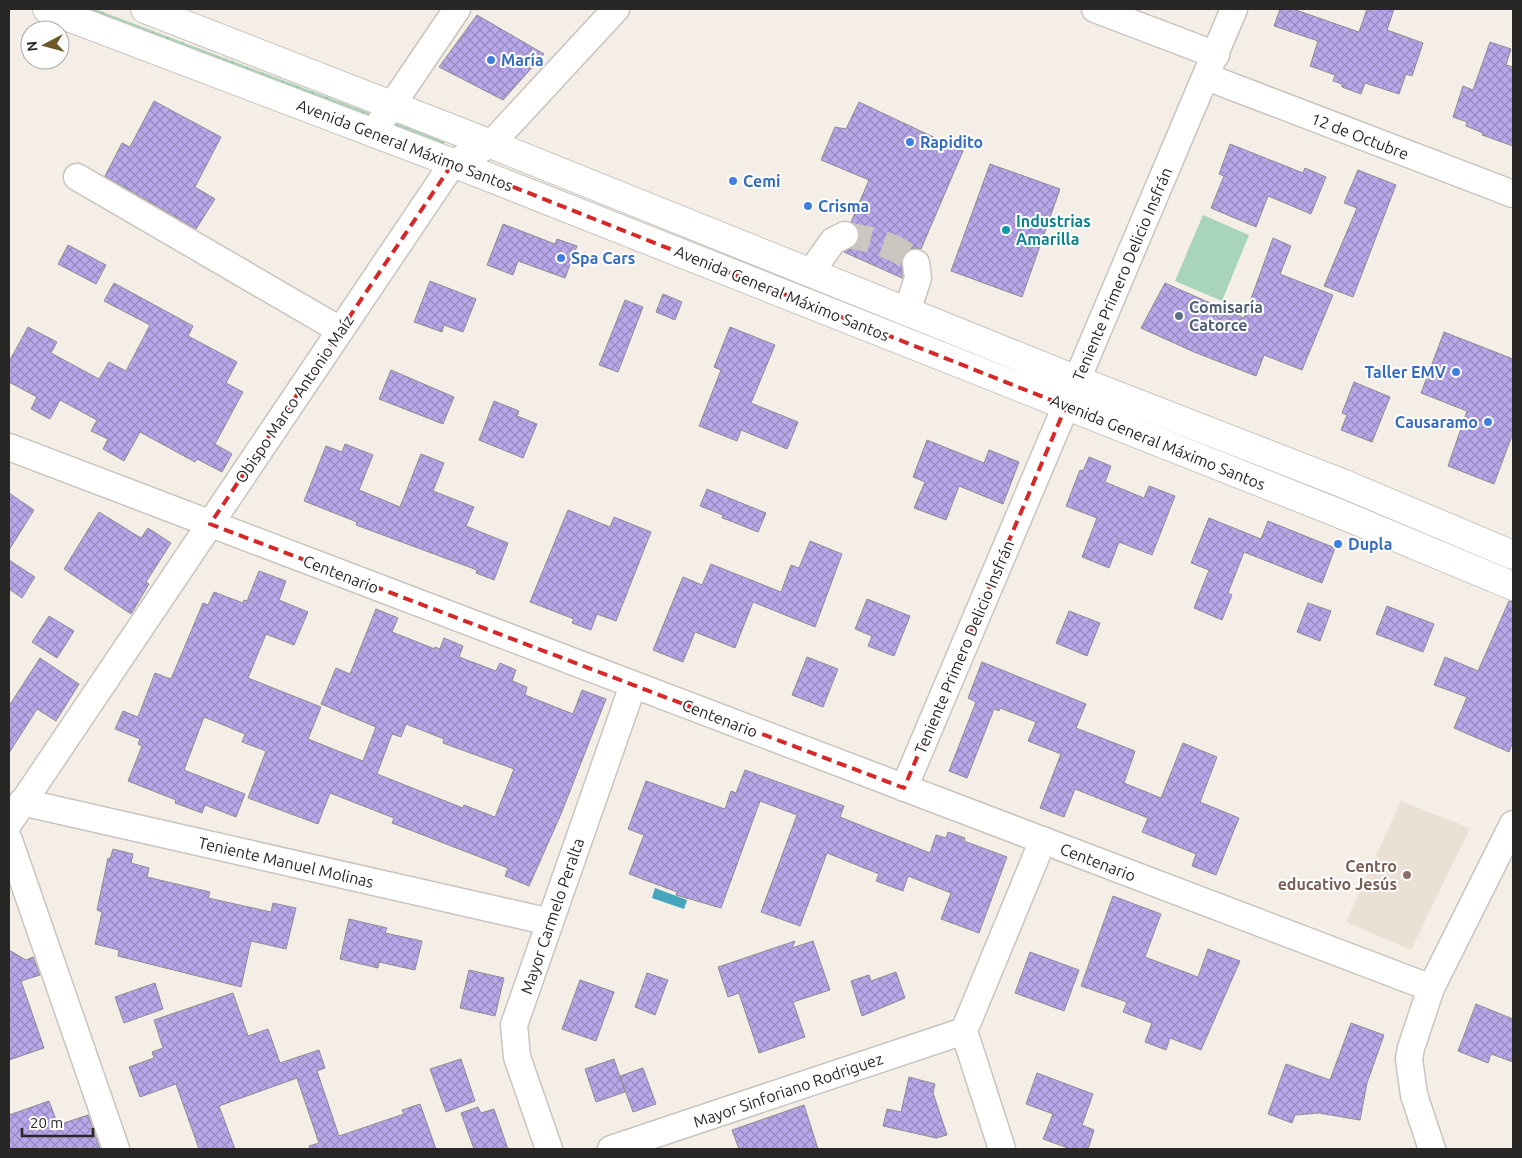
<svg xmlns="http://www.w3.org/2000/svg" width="1522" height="1158" viewBox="0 0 1522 1158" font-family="Ubuntu,sans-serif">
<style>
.built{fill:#ebe0d4}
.grass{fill:url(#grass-dots)}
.park{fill:#a8d4ba}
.water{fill:#45a5bd}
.building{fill:url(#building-cross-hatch);stroke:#8f8d94;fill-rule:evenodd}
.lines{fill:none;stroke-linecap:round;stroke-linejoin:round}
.minor-tunnel{stroke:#cbc6c0;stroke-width:26;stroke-dasharray:26 13;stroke-linecap:butt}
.minor-casing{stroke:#c9c4be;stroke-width:29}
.major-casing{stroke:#c9c4be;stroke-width:30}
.minor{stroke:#fff;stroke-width:26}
.major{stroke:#fff;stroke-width:28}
.marked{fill:none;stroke:#d62828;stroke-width:4;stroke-dasharray:10 6;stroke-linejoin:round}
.shop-dot{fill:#3f7fe0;stroke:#fff;stroke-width:2}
.culture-dot{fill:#0f9aa8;stroke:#fff;stroke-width:2}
.service-dot{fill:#5c6f8a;stroke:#fff;stroke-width:2}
.education-dot{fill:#8d6e63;stroke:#fff;stroke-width:2}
.labels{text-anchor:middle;stroke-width:4;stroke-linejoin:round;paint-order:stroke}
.shop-label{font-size:16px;font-weight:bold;fill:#366cbe;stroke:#fff;text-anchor:start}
.street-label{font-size:16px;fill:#292725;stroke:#fff}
.culture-label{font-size:16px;font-weight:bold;fill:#0d838f;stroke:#fff;text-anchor:start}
.service-label{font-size:16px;font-weight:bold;fill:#4e5e75;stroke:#fff;text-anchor:start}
.education-label{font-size:16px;font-weight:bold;fill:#785e54;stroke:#fff;text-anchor:end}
</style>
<defs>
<pattern id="grass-dots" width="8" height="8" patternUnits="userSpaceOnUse" patternTransform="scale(1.25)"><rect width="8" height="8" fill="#a8d4ba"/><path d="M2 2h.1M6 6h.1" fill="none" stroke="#91b6a0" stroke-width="1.8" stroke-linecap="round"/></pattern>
<pattern id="building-cross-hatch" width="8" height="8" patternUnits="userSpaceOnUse" patternTransform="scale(1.25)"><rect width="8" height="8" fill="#b8a8ea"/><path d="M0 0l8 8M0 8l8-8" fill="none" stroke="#9689bd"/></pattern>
</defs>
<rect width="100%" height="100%" fill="#f4eee7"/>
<path class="built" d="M1401,801l69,27 -59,122 -65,-28z"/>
<path class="grass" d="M83,9h12l349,132 1,5z"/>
<path class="park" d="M1203,215l46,20 -27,66 -47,-20z"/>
<path class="water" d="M655,888l32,12 -3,9 -32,-11z"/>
<path class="building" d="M1280,9h13l66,23 8,-23h27l-7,21 36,13 -11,33 -6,-2 -7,20 -34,-11 -4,11 -19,-7v-3l-9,-3 2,-6 -25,-9 8,-25 -44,-15z
M477,15l67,39 -41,46 -64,-33z
M1490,42l21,7 -5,16 7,2v79l-31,-11 1,-2 -17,-7 1,-4 -14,-5 10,-31 10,4z
M154,101l67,36 -26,50 20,12 -19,30 -91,-53 17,-33 8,4z
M859,102l104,49 -42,98 -7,-1 -8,3 -4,6v21l-58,-26 14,-9 2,-8 -1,-6 -8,-7 18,-42 -48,-20 14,-33 11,2z
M1230,144l73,29 2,-5 21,9 -15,37 -43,-18 -12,31 -45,-19 13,-32 -5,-2z
M990,164l70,25 -38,108 -71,-26z
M1358,170l38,15 -43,112 -29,-11 33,-78 -13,-5z
M503,224l52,20 2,-5 20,7 -12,32 -47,-17 -5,14 -26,-10z
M1273,238l18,8 -11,28 53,21 -31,75 -38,-15 -8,21 -62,-24 -53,-24 24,-45 79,35z
M68,245l38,20 -10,19 -38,-20z
M430,281l46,18 -13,33 -19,-7 -2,7 -28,-10z
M114,283l79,43 -5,10 49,26 -11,21 17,9 -28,52 17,10 -10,18 -25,-13 -2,3 -55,-30 -16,29 -21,-12 5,-10 -17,-8 6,-11 -37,-20 -10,19 -19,-10 6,-12 -28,-15v-20l19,-35 29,15 -6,11 48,26 10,-17 17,9 24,-46 -46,-24z
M663,294l19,8 -7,18 -19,-8z
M625,300l18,7 -25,65 -19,-7z
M730,327l45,18 -24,58 47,19 -11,27 -46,-19 -4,11 -38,-15 22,-56 -7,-3z
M1444,332l69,27v74l-19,51 -46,-18 19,-55 -46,-18z
M391,370l63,27 -11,27 -64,-25z
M1354,382l36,15 -18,45 -31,-12 6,-15 -5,-2z
M494,401l25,10 -2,5 20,8 -14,34 -44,-18z
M927,440l57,23 5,-13 30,12 -16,42 -44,-18 -13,34 -32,-12 11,-26 -12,-5z
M345,444l28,11 -14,35 41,17 21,-53 23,9 -11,28 41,16 -8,19 42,17 -14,37 -18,-7 1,-3 -121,-45 1,-3 -53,-21 22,-55 16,6z
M1089,457l22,9 -6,16 39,16 5,-12 26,10 -23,59 -33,-13 -10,26 -27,-11 15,-39 -31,-12 14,-36 3,1z
M707,489l59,24 -8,19 -30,-12 -6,-2 1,-3 -23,-9z
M9,493l25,17 -25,40z
M568,510l42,17 4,-10 37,15 -35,89 -19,-7 -6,16 -19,-7 2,-4 -44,-17z
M99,512l42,26 7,-10 23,15 -25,39 3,2 -18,30 -67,-45z
M1209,518l52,21 7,-18 67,27 -13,35 -78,-31 -16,41 4,2 -10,25 -28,-12 15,-38 -18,-7z
M810,541l32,13 -27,73 -62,-25 -18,46 -40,-16 -12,30 -30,-12 30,-73 19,8 9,-21 70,28 10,-27 8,3z
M9,560l26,17 -13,21 -13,-9z
M259,571l27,10 -7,19 29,12 -14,33 -28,-11 -18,44 73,29 -13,32 55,22 13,-34 -55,-23 15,-36 14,6 26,-65 22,9 -6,14 43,17v-2l5,2 4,-11 19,8 -4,11 37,14 4,-8 16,7 -4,11 15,6 -2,8 48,19 9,-24 24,9 -45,115 -32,72 -24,-10 3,-8 -116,-45 2,-5 -64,-25 -12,31 -70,-26 18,-47 -24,-9 3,-8 -41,-17 -20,53 61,24 -9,23 -31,-12 -3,8 -27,-10 1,-3 -48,-19 14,-35 -4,-2 2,-5 -25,-10 8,-18 15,6 17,-44 16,6 32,-76 5,2 6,-13 29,11 1,-3 3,1zM406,724l38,15 -1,4 71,26 -19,48 -31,-12 -1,3 -86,-34 15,-40 9,3z
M867,599l43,17 -16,40 -26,-10 4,-10 -17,-7z
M1509,601h4v141l-4,10 -55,-24 13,-31 -33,-12 11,-28 33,14z
M1308,603l23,8 -11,30 -23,-9z
M1387,606l47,18 -11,28 -47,-18z
M1069,611l31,12 -13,33 -31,-13z
M49,616l25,15 -17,27 -25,-16z
M807,657l31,12 -15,38 -31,-12z
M40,658l39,26 -23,37 -19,-12 -28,44v-47z
M982,662l104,42 -10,24 59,23 -11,32 37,15 22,-55 34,14 -17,45 39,16 -23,57 -24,-9 4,-12 -54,-22 6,-14 -73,-29 -11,28 -24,-9 21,-54 -33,-13 8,-19 -36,-14 -1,3 -5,-2 -27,69 -18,-7 27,-69 -8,-4z
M745,770l99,36 -4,11 90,36 6,-18 10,3 2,-6 17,6 -1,3 43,16 -28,76 -38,-14 10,-26 -43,-17 -5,15 -27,-10 3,-7 -52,-21 -27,73 -39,-14 36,-97 -37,-14 -39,107 -45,-13 1,-3 -48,-18 15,-39 -16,-6 18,-48 79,28 6,-18 5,2z
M113,849l20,5 -2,9 18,5 -2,9 63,15 -2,6 63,14 2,-9 23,5 -10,41 -35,-8 -10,46 -123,-31 1,-6 -24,-6 7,-32 -5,-2 11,-52 2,1z
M1113,896l48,18 -16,43 53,20 10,-28 32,12 -39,89 -31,-12 -4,12 -21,-8 7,-19 -29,-11 4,-10 -46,-16z
M349,919l38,9 -2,5 37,8 -7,29 -36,-8 -1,6 -38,-9z
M795,941l-3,7 21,-7 17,49 -37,12 12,35 -46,16 -20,-60 -11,4 -10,-30z
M9,950l17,10 7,-3 7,18 -19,6 23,67 -35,12z
M1030,952l49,18 -15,41 -49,-18z
M469,970l35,8 -9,38 -35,-8z
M896,972l9,26 -43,18 -11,-35 18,-6 2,6z
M647,973l21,7 -13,35 -20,-8z
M580,980l34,12 -18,49 -34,-12z
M155,983l8,26 -39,14 -9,-26z
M233,993l15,43 20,-7 12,34 39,-13 6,18 -8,3 22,65 65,-22 -2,-4 18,-6 16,45h-126l-1,-3 10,-3 -22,-65 -78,28 16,43h-36l-23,-65 -36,13 -11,-30 25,-9 -2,-6 11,-4 -9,-28z
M1476,1004l37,15v43l-22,-8 -3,9 -30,-12z
M1351,1023l33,12 -17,48 -7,37 -41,-7 -24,2 -3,8 -24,-9 18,-50 44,16z
M461,1059l14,42 -29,11 -16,-43z
M614,1059l11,33 -29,10 -11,-33z
M643,1068l13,36 -23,8 -13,-36z
M1037,1073l56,21 -11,31 12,5 -6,19h-17l-28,-10 10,-25 -27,-10z
M909,1077l26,7 -2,9 14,42 -11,3 -53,-12 4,-17 14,3z
M49,1101l9,24 30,-10 12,34h-91v-34z
M804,1105l14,44h-79l-7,-19z
M478,1107l3,6 13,-4 14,40h-34l-13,-36z"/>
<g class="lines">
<path class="minor-tunnel" d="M845,235c27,4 51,10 71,28"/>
<defs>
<path id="minor" d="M1095,9l121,46
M1207,77l306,117
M373,133l84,-124
M77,177l263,153
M811,272l22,-31 12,-6
M907,311l11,-33 -2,-15
M9,447l1422,541
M904,788l330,-779
M22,802l528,120
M9,823l444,-660 38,-19 125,-135
M9,840l107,309
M549,1149l-32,-92 -3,-32 119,-340
M611,1149l353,-118
M1002,1149l-38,-118 79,-191
M1432,1149l-18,-54 -5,-36 2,-11 20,-60 82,-164"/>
<path id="major" d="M47,9l406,154 880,348 180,75
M145,9l346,135 586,236 265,103 171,72"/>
</defs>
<use href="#minor" class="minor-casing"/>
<use href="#major" class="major-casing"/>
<use href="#minor" class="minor"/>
<use href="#major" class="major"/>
</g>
<path class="marked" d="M453,163l613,243 -162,382 -694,-264z"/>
<g class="shop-dot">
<circle cx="491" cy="60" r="5"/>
<circle cx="910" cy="142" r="5"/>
<circle cx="733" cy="181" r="5"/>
<circle cx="808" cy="206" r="5"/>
<circle cx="561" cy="258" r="5"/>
<circle cx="1456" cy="372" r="5"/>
<circle cx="1488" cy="422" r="5"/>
<circle cx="1338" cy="544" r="5"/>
</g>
<circle class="culture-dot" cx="1006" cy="230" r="5"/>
<circle class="service-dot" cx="1179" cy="316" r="5"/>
<circle class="education-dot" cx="1407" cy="875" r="5"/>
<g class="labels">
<g class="shop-label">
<text x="501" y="66">María</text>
<text x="920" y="148">Rapidito</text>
<text x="743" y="187">Cemi</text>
<text x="818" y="212">Crisma</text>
<text x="571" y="264">Spa Cars</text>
<text x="1446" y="378" text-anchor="end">Taller EMV</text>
<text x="1478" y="428" text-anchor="end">Causaramo</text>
<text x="1348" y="550">Dupla</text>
</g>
<g class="street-label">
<text transform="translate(1360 136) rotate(21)" y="6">12 de Octubre</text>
<text transform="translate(405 145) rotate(21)" y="6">Avenida General Máximo Santos</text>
<text transform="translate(1122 274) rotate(-67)" y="6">Teniente Primero Delicio Insfrán</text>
<text transform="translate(782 293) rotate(22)" y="6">Avenida General Máximo Santos</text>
<text transform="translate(294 399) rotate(-56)" y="6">Obispo Marco Antonio Maíz</text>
<text transform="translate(1158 442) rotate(22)" y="6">Avenida General Máximo Santos</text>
<text transform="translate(341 574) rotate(21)" y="6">Centenario</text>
<text transform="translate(964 647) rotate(-67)" y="6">Teniente Primero Delicio Insfrán</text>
<text transform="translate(720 718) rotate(21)" y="6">Centenario</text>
<text transform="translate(286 862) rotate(13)" y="6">Teniente Manuel Molinas</text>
<text transform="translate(1098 862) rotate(21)" y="6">Centenario</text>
<text transform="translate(552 916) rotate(-71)" y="6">Mayor Carmelo Peralta</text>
<text transform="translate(788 1090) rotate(-19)" y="6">Mayor Sinforiano Rodriguez</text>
</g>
<g class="culture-label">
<text x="1016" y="227">Industrias<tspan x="1016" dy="18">Amarilla</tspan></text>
</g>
<g class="service-label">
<text x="1189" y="313">Comisaría<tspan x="1189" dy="18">Catorce</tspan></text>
</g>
<g class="education-label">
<text x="1397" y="872">Centro<tspan x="1397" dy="18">educativo Jesús</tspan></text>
</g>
</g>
<rect width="1522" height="1158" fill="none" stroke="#292725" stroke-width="20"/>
<g transform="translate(45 45) rotate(264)"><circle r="24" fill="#ffffff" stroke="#a9a9a8"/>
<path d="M0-4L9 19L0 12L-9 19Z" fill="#6d5a28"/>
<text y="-8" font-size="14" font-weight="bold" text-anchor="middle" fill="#292725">N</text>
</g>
<path d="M22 1128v8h71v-8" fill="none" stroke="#292725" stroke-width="2.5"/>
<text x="30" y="1128" font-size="15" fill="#292725" stroke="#ffffff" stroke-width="4" paint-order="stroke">20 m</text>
</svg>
